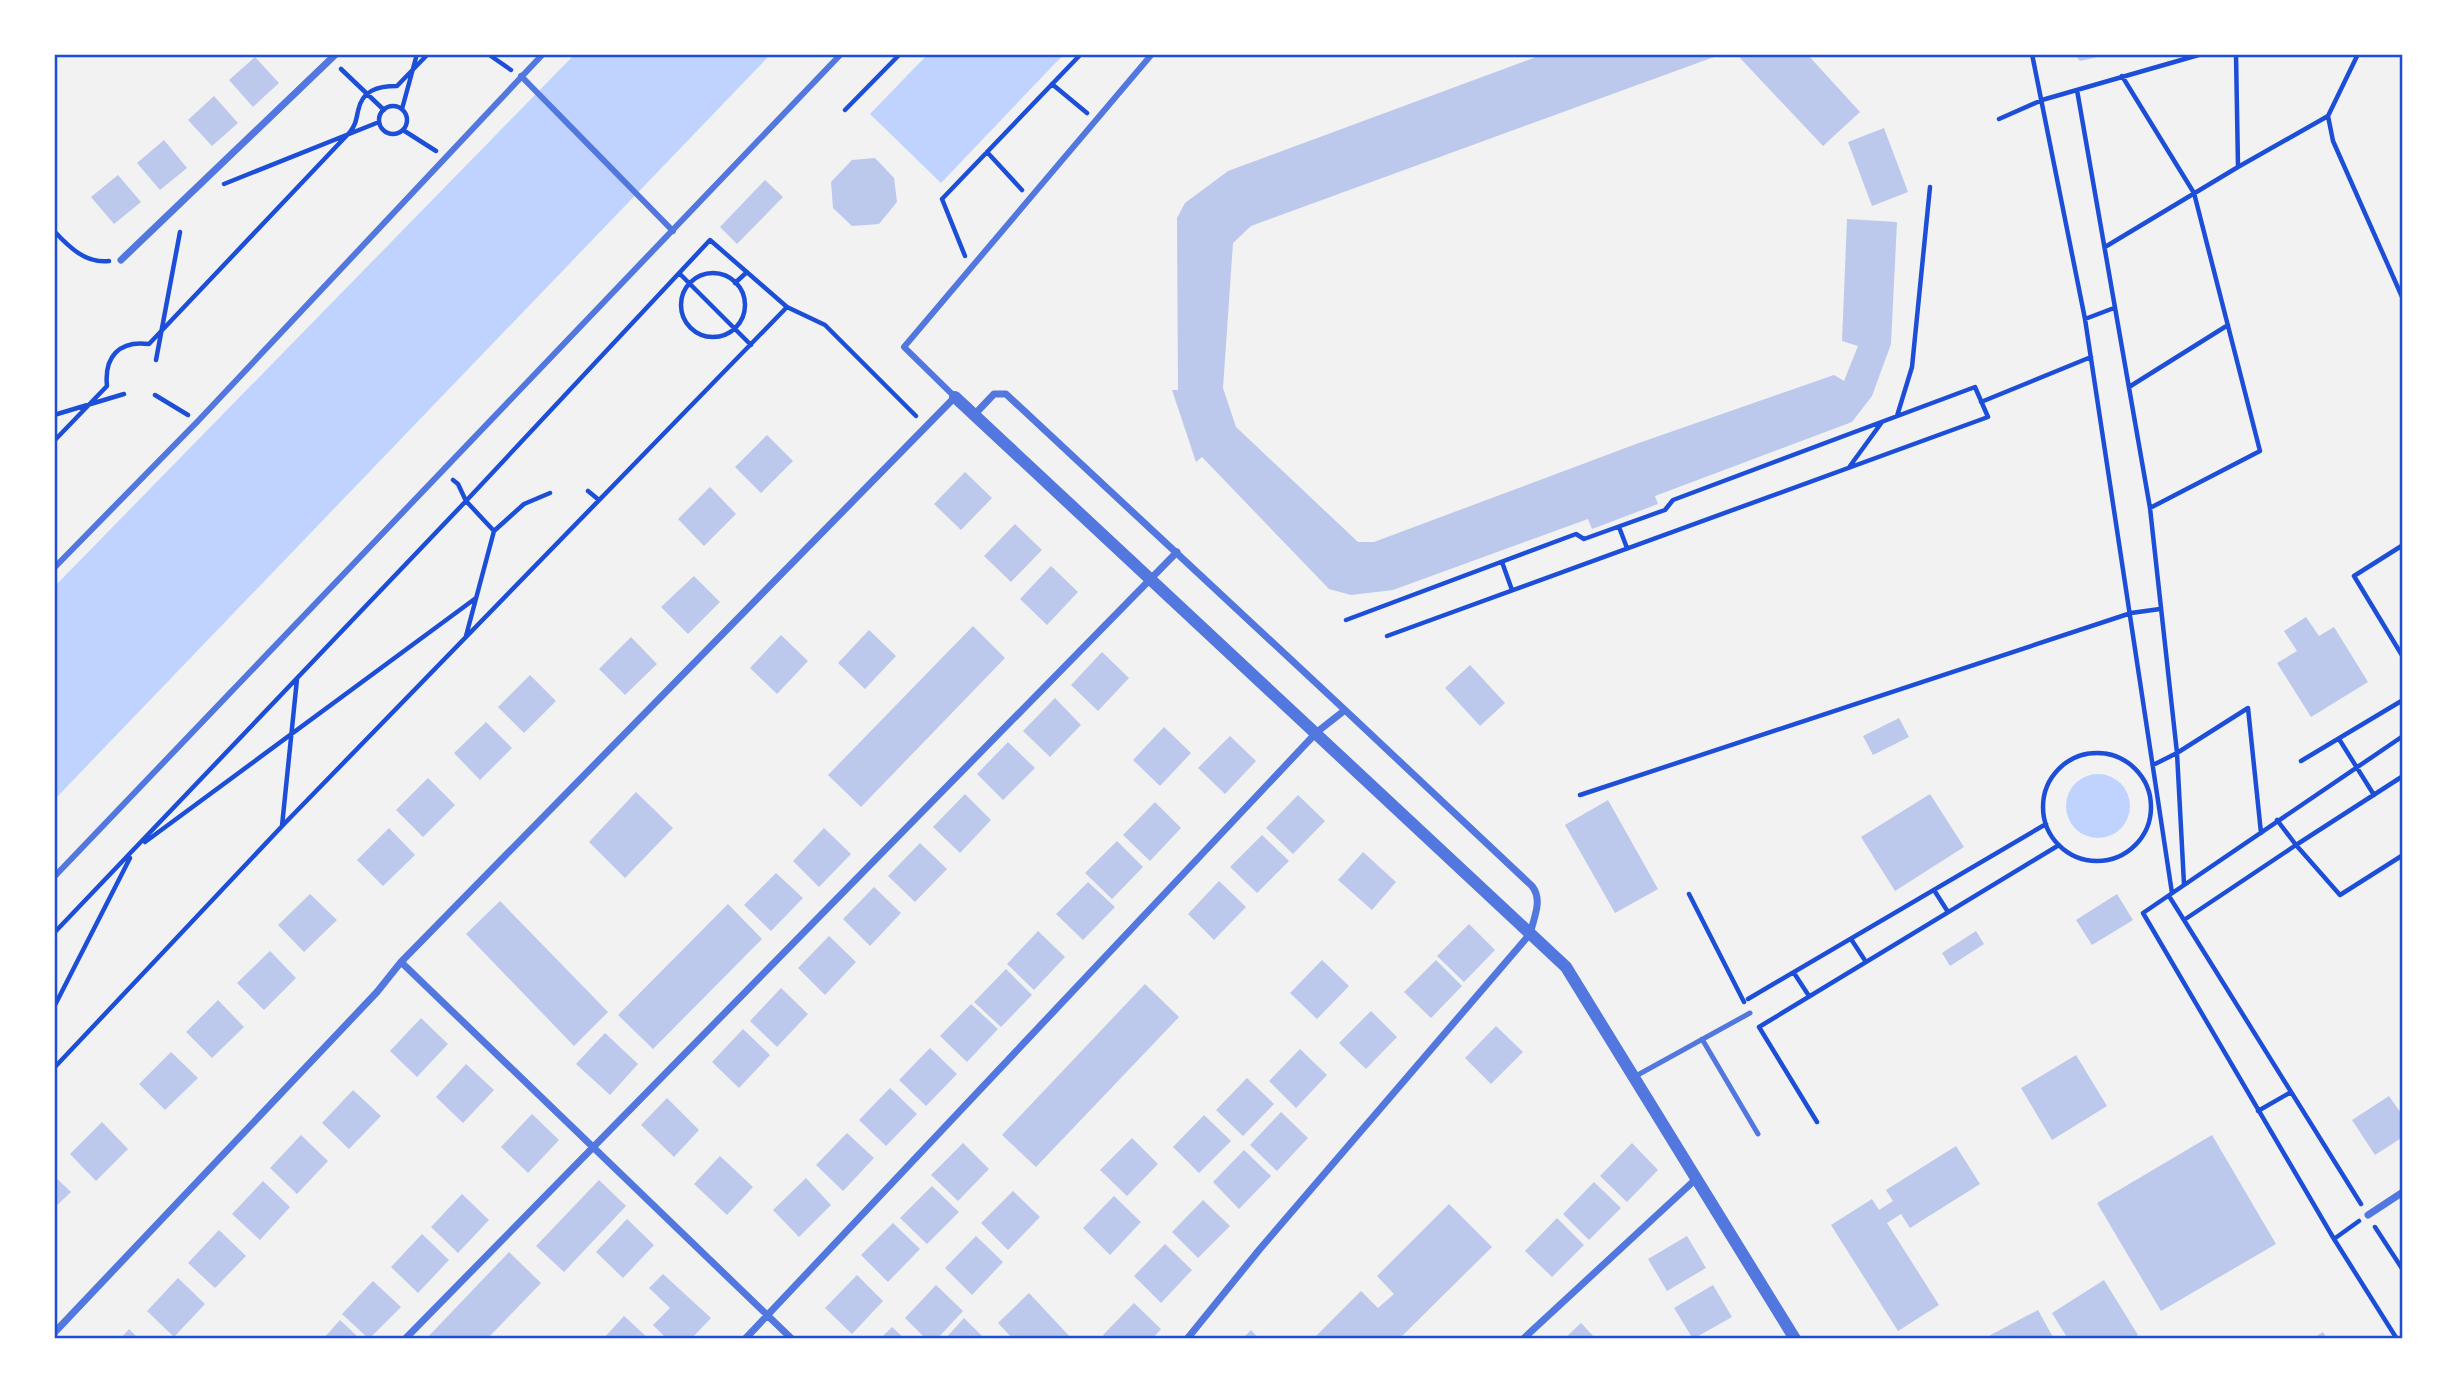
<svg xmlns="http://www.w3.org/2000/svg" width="2457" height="1393" viewBox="0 0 2457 1393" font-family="'PT Sans Narrow',sans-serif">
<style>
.water{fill:#bfd3fe}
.building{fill:#bdc9ec}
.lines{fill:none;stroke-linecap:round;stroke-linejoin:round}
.path{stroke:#1d4ed8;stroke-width:4.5}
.service{stroke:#5277de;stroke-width:5}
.pedestrian{stroke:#5277de;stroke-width:6}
.minor{stroke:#5277de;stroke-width:7}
.tertiary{stroke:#5277de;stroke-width:12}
.neatline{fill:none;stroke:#1d4ed8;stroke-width:2.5}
</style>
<rect width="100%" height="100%" fill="#f2f2f2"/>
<path class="water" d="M575,54h196l-717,746v-213z
M928,54h136l-123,129 -71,-69z
M2066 806a32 32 0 1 1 64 0a32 32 0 1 1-64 0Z"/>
<path class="building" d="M1544,54h171l-1,3 -463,169 -18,17 -10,145 13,39 122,115h16l262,-98 198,-69 10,6 14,-35 -16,-5 5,-122 50,3 -6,122 -19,52 -20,26 -197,74 3,8 -66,25 -4,-10 -195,71 -42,5 -22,-6 -127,-132 -6,5 -24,-72h6l-1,-172 8,-15 43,-32z
M1742,54h65l53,58 -37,34 -83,-88z
M2074,54h33v1l-27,6z
M255,57l24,26 -26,24 -24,-27z
M214,96l24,27 -26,23 -24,-26z
M1884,128l24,64 -36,14 -24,-64z
M164,140l23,28 -27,22 -23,-27z
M875,158l19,20 3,24 -18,22 -27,2 -19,-18 -2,-26 21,-22z
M118,175l23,27 -27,22 -23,-27z
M765,180l18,17 -46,47 -17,-17z
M767,435l26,26 -32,32 -26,-26z
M965,472l27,26 -31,32 -27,-26z
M710,487l26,27 -32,32 -26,-27z
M1015,524l27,26 -31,32 -27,-26z
M1051,566l27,26 -31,33 -27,-26z
M694,576l26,26 -32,32 -27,-27z
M2306,617l13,19 15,-9 34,55 -57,35 -34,-54 20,-12 -13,-20z
M973,626l32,32 -144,149 -33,-32z
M869,630l27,26 -31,33 -27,-26z
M781,635l27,26 -31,33 -27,-26z
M631,637l26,27 -32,31 -26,-26z
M1102,652l27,26 -31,33 -27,-26z
M1470,665l35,38 -25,23 -35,-38z
M530,675l26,26 -32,32 -26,-26z
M1055,698l26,27 -31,32 -27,-26z
M1899,718l10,19 -36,18 -10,-19z
M486,722l26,26 -32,32 -26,-27z
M1164,727l27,26 -31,33 -27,-26z
M1230,736l26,25 -31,33 -27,-26z
M1008,742l27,26 -32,32 -26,-26z
M428,778l27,27 -32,32 -27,-27z
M636,792l37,36 -48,50 -36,-36z
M965,794l26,26 -31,33 -27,-26z
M1930,794l34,53 -69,44 -34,-54z
M1298,795l27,26 -32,33 -27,-26z
M1608,800l50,89 -43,24 -50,-88z
M1155,802l26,26 -31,33 -27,-26z
M389,828l26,27 -32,31 -26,-26z
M824,828l27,26 -32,33 -26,-26z
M1262,835l27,26 -32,32 -27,-26z
M1117,841l26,26 -31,32 -27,-26z
M920,843l27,26 -32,33 -27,-26z
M1363,852l33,30 -24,28 -34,-30z
M776,873l27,25 -32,33 -27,-26z
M1219,881l27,26 -32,33 -26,-26z
M1088,882l27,25 -32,33 -27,-26z
M874,887l27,26 -31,33 -27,-27z
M310,894l27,26 -33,32 -26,-27z
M2117,894l16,26 -41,25 -16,-25z
M500,901l108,111 -34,34 -108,-112z
M728,904l34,35 -109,110 -35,-34z
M1469,924l26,26 -31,32 -27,-26z
M1038,931l27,26 -31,33 -27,-26z
M1976,931l8,13 -34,22 -8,-13z
M829,936l27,26 -31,33 -27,-27z
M270,951l26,27 -32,32 -27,-27z
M1322,960l27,26 -32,33 -27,-26z
M1436,960l26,26 -31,32 -27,-26z
M1006,969l26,26 -31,32 -27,-25z
M1145,984l34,33 -143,150 -34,-32z
M781,988l27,26 -31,33 -27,-26z
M218,1000l26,27 -32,31 -26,-26z
M971,1004l27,25 -31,33 -27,-26z
M1371,1011l26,26 -31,32 -27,-26z
M421,1018l27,26 -31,33 -27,-26z
M1496,1026l27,26 -32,32 -26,-26z
M743,1029l27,26 -31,33 -27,-26z
M605,1033l33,31 -28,31 -34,-31z
M930,1048l27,26 -31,32 -27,-26z
M1300,1049l27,26 -31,33 -27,-27z
M171,1052l27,26 -33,32 -26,-26z
M2076,1055l31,51 -55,34 -31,-52z
M466,1064l28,26 -31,33 -27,-26z
M1247,1078l27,26 -31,32 -27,-26z
M890,1088l27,26 -31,32 -27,-26z
M353,1090l28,26 -32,33 -27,-26z
M2389,1096l14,20v21l-28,18 -23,-35z
M667,1098l32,32 -25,27 -33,-32z
M1281,1112l27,26 -31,33 -27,-26z
M532,1114l27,26 -31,33 -27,-26z
M1204,1115l27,26 -32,32 -26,-26z
M102,1122l26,27 -32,32 -26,-27z
M847,1133l27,25 -31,33 -27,-26z
M301,1135l27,26 -31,33 -27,-26z
M2212,1135l64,109 -115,67 -64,-108z
M1132,1138l26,26 -31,32 -27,-26z
M963,1143l26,26 -31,32 -27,-26z
M1632,1143l26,27 -31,32 -27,-26z
M1956,1146l24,38 -70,44 -9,-14 -14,9 52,82 -41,26 -67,-106 41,-26 7,11 14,-9 -7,-11z
M1244,1150l27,26 -32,33 -26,-27z
M720,1156l33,31 -26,28 -33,-31z
M54,1176l17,16 -17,16z
M806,1178l25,27 -32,32 -26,-27z
M599,1180l27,26 -62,66 -28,-26z
M263,1181l27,26 -30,33 -28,-26z
M1594,1182l27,26 -32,32 -26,-26z
M932,1186l27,26 -32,32 -27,-26z
M1013,1191l27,26 -32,33 -27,-27z
M462,1194l27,26 -31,33 -27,-26z
M1114,1196l27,26 -31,33 -27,-27z
M1203,1200l27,26 -32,32 -26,-26z
M1449,1204l43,43 -93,92h-86l48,-48 17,17 16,-14 -17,-18z
M1557,1218l27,27 -32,32 -27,-26z
M627,1219l27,26 -31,33 -27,-26z
M893,1223l27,26 -32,33 -27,-27z
M219,1230l27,26 -31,32 -27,-25z
M422,1234l27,26 -31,33 -27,-26z
M976,1236l27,26 -31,33 -27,-27z
M1687,1236l19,32 -39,23 -19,-32z
M1165,1244l27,26 -31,33 -27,-27z
M509,1252l32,31 -54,56h-61z
M663,1274l48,44 -20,21h-24l-14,-14 17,-17 -21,-20z
M857,1275l26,26 -31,33 -27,-26z
M178,1278l27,26 -31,33 -27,-26z
M2104,1280l34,55 -6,4h-64l-16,-26z
M373,1281l28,26 -32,32 -27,-25z
M936,1285l27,26 -26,28h-11l-21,-21z
M1713,1285l19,32 -39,22 -19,-31z
M1029,1293l43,46h-59l-15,-16z
M1134,1303l27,26 -9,10h-45l-4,-4z
M2038,1310l16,29h-71z
M624,1316l25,23h-46z
M964,1318l21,21h-40z
M340,1320l20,19h-37z
M1581,1323l15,16h-32z
M892,1327l13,12h-25z
M129,1329l10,10h-19z
M1251,1330l8,9h-17z
M2323,1332l4,7h-15z"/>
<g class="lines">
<path class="path" d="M488,54l23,16
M2032,54l53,265 87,574
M2236,54l2,113
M2358,54l-30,62 5,25 70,158
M341,69l43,41
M2122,76l72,117 66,258 -110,57
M1052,84l35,29
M2077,90l73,418 27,245 7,131
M379 120a14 14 0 1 1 28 0a14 14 0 1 1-28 0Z
M402,109l15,-55
M845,110l55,-56
M1999,119l43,-19 160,-46
M403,130l33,21
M987,152l35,38
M224,184l155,-62
M54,231c15,16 32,33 55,30
M2105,247l133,-80 90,-51
M965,256l-23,-57 139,-145
M679,273l72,72
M681 305a32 32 0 1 1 64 0a32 32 0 1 1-64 0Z
M735,283l12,-11
M2085,319l29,-11
M156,360l24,-128
M2129,387l99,-62
M155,395l33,20
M1981,402l110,-45
M54,415l70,-21
M1897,416l15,-49 18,-180
M54,441l53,-55c-3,-29 12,-46 42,-42l201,-212c6,-8 6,-12 8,-21 4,-21 20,-25 39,-25l31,-32
M1850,466l32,-44
M453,480l5,4 8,17 28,30
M588,491l11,9
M1619,527l8,21
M2403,545l-49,31 49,81
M1502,562l10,28
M1346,620l230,-86 8,5 81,-29 8,-10 302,-113 13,30 -601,219
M466,636l28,-105 30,-27 26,-11
M2339,739l35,56
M2043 807a54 54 0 1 1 108 0a54 54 0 1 1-108 0Z
M2301,761l102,-61
M2153,765l24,-12 71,-45 13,125
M2403,776l-107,69 44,50 63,-40
M1580,795l551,-182 29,-4
M282,826l15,-147
M145,842l331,-244
M1934,890l14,22
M1689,894l55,108
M2169,896l192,308
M2184,920l112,-75 -19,-25
M54,933l412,-432 244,-261 77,67 38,18 91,91
M1851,939l15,23
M1794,973l15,23
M1748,999l298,-175
M54,1007l76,-149
M1759,1027l300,-182
M1759,1027l58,95
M54,1068l231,-245 502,-516
M2258,1111l33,-19
M2375,1227l28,43
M2334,1239l25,-18
M2397,1339l-63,-100 -191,-326 260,-177"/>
<path class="service" d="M1702,1039l56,95
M1634,1077l116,-64"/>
<path class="pedestrian" d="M521,76l152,155
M955,397l-51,-50 248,-293
M54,568l144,-147 345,-367
M54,877l787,-823"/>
<path class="minor" d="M121,260l215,-206
M974,415l20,-21h12l339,316
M401,962l391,377
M2368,1215l35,-23
M54,1333l323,-341 24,-30 554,-565
M405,1339l772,-787
M745,1339l572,-607 28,-22 187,176c11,14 2,31 -2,48l-271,316 -72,89
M1523,1339l174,-161"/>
<path class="tertiary" d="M955,397l611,570 229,372"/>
</g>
<rect width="2457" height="1393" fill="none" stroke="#ffffff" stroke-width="112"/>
<rect x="56" y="56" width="2345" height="1281" class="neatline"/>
</svg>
